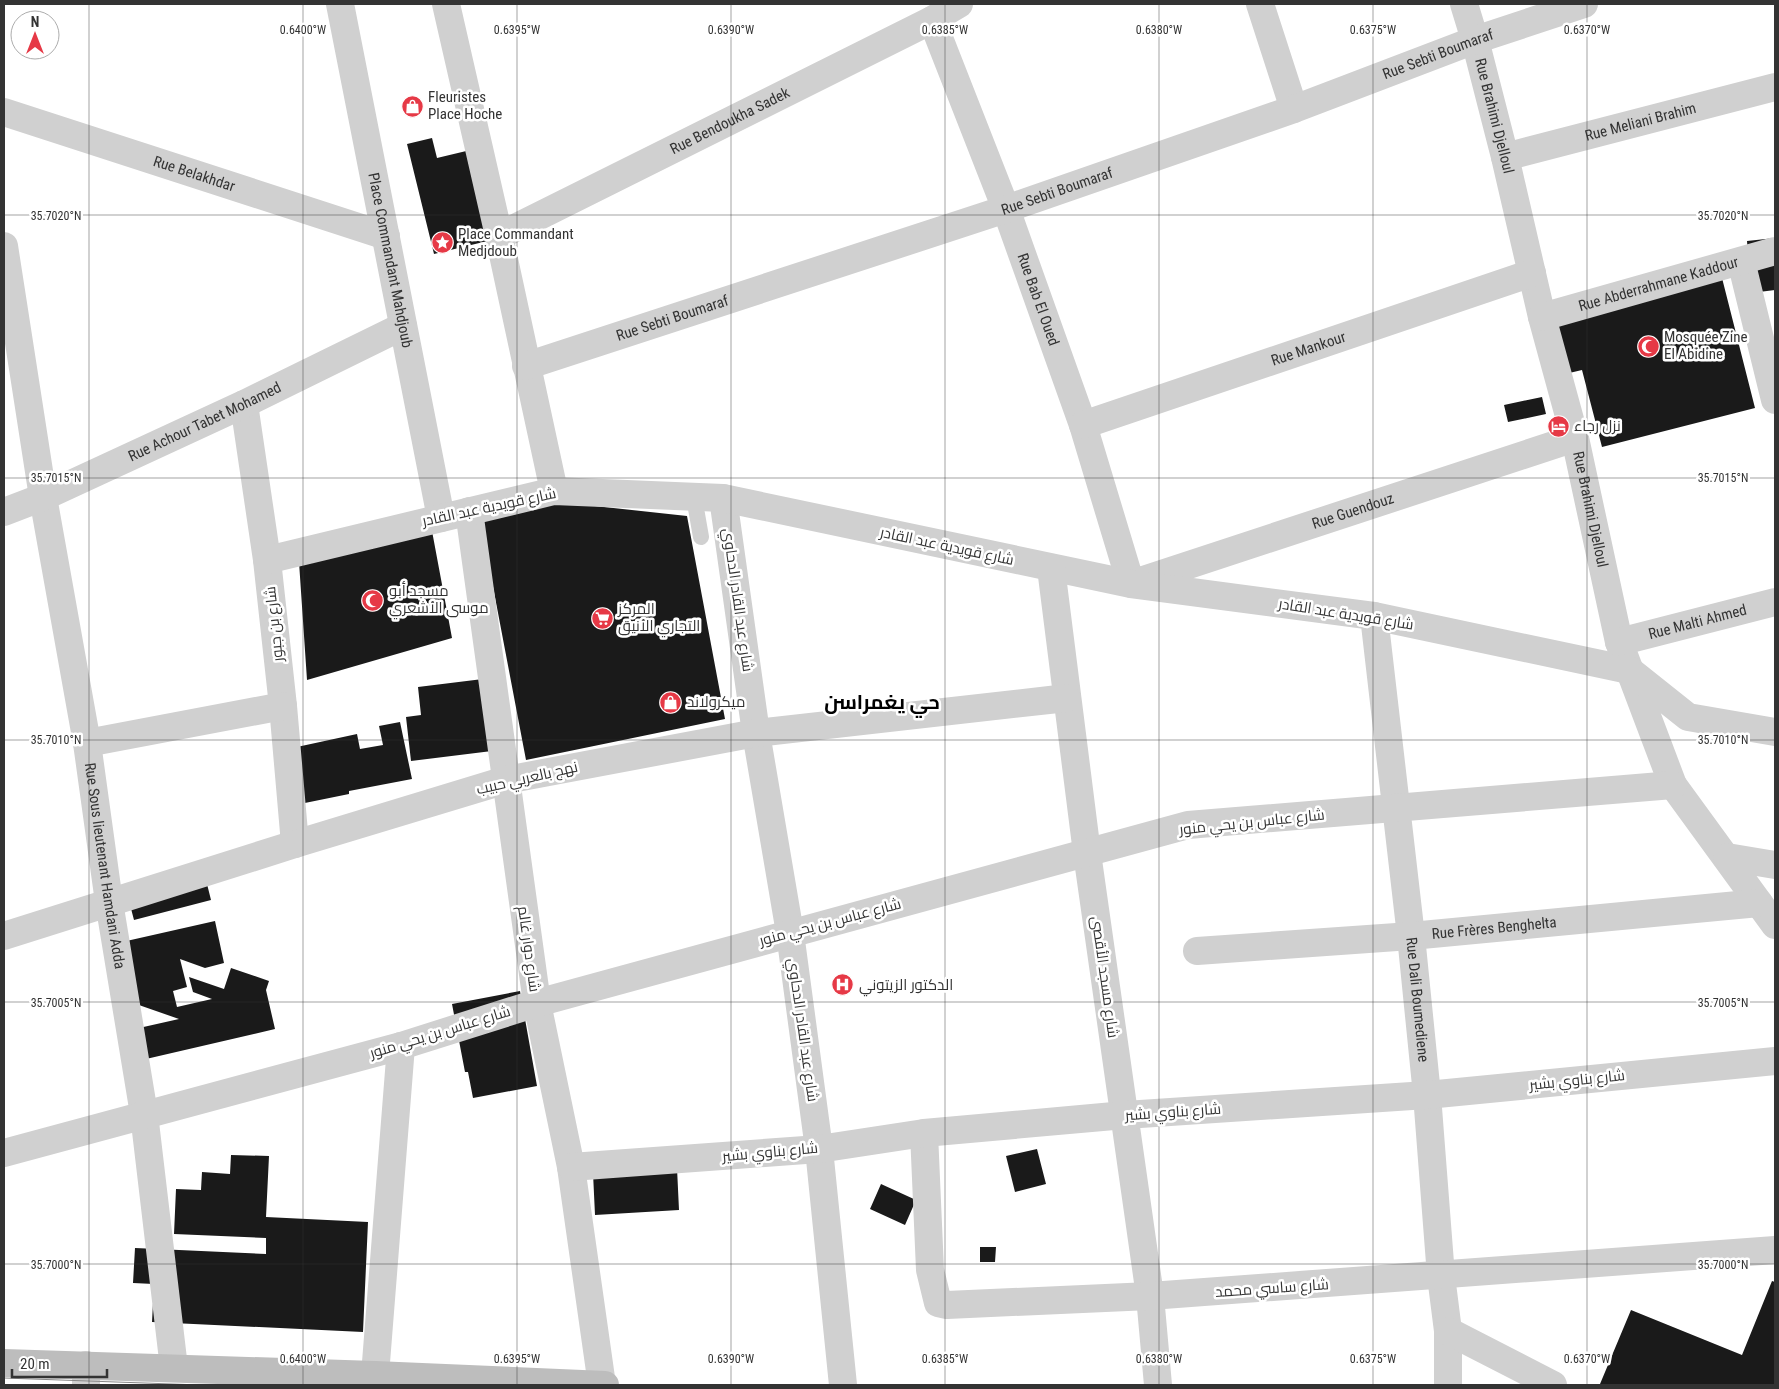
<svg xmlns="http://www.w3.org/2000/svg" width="1779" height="1389" viewBox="0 0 1779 1389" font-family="'Roboto Condensed',Cairo,sans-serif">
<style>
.building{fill:#1a1a1a}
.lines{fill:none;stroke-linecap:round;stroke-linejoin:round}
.lane{stroke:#d0d0d0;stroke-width:16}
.street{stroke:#d0d0d0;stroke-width:28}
.secondary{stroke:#bdbdbd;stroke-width:28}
.tram{stroke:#888;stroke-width:1}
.ticks{fill:none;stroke:#333;stroke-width:1;stroke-opacity:0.45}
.labels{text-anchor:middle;stroke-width:5;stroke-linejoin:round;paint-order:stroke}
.street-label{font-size:15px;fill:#333;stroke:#fff}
.poi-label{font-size:15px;fill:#333;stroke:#fff;text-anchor:start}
.district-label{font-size:20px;font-weight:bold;fill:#000;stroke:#fff}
.ticks-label{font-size:12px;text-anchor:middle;fill:#333;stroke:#fff;stroke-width:5;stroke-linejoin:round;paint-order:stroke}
</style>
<rect width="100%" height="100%" fill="#fff"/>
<path class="building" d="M432,138l5,20 46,-11 21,90 -70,17 -27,-110z
M1775,238v52l-24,3 -4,-52z
M1722,278l33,130 -153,39 -20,-77 -17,4 -13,-52z
M1542,397l4,17 -38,8 -4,-17z
M549,501l138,15 38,203 -199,41 -47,-247z
M432,531l20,107 -145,42 -8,-118z
M491,678l9,72 -89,11 -5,-44 15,-2 -3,-28z
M400,722l12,57 -63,12v3l-54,11 -12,-55 74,-16 3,15 23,-4 -4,-19z
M206,880l5,20 -77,20 -5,-19z
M215,921l9,42 -19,5 -25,-9 7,28 -14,4 4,16 35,-8 -19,-7 -4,-15 35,12 7,-21 38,13 -3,9 9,39 -129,30 -7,-31 40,-9 -43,-15 -14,-62z
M520,991l17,95 -64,12 -5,-26h-3l-13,-68z
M1037,1149l9,35 -31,8 -9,-36z
M231,1155l38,1 -3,61 102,5 -5,110 -211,-10 2,-38 -21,-1 2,-35 131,6v-16l-92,-4 2,-45 25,1 1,-18 28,2z
M677,1168l2,42 -84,5 -2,-42z
M881,1184l35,16 -11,25 -35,-16z
M980,1247h16l-1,15h-15z
M1772,1281l3,1v103l-175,-1 31,-74 111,45z"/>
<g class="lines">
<path class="lane" d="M694,497l7,40"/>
<g class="street">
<path id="s1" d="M340,4l101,514"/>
<path d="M446,4l53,232 55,255"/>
<path d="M1260,4l34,105"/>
<path id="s2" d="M1464,4l11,36 30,117 37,160 33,121 44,204 54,143 102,140"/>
<path id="s3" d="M932,20l74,189 77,216 48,159 444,-146"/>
<path id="s4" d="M4,112l382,124"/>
<path id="s5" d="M1505,157l270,-70"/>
<path id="s6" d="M499,236l433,-216 27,-16"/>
<path id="s7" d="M4,246l39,251 44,246 22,159 35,212 30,254"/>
<path d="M1741,261l34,139"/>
<path id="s8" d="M1542,317l233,-66"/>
<path id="s9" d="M526,366l480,-157 288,-100 181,-69 109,-36"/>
<path d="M244,404l23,156 16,146 12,138"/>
<path id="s10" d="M1083,425l449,-152"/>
<path d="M723,498l33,235 34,200 29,216 24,236"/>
<path d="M469,511l68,492 34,164 31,218"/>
<path id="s11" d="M4,512l39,-15 201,-93 159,-78"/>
<path d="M267,560l287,-69 169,7 408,86 243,32 255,54 59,47 87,15"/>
<path d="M1051,568l36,285 63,443 8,89"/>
<path id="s12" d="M1374,616l37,320 16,159 14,181 7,55v54"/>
<path id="s13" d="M1619,642l156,-40"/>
<path d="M87,743l196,-37"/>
<path d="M1727,857l48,8"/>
<path d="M4,936l291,-92 211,-64 250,-47 311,-35"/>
<path id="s14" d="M1197,951l214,-15 348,-33"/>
<path d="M924,1133l6,137 8,33 9,2 203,-9 625,-46"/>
<path d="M4,1153l397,-107 136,-43 651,-178 485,-40"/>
<path d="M571,1167l248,-18 105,-16 201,-18 302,-20 348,-34"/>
<path d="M1448,1331l105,54"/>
<path d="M375,1375l26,-329"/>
<path d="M86,1385v-20"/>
</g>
<path class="secondary" d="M4,1363l371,12 230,10"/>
<path class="tram" d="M4,1378l196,7"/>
</g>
<path class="ticks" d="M89,4v1381M303,4v1381M517,4v1381M731,4v1381M945,4v1381M1159,4v1381M1373,4v1381M1587,4v1381M4,215h1771M4,478h1771M4,740h1771M4,1002h1771M4,1264h1771"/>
<defs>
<symbol id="shop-disc" viewBox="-11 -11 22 22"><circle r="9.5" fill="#e63946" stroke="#fff"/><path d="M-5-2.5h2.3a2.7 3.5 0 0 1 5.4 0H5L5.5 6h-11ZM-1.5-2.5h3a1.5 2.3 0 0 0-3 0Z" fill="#fff"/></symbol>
<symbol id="sight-disc" viewBox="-11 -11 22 22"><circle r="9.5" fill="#e63946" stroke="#fff"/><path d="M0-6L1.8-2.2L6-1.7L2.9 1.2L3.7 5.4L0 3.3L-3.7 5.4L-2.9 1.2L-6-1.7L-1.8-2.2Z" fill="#fff"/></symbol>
<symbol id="mosque-disc" viewBox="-11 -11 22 22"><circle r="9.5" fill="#e63946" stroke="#fff"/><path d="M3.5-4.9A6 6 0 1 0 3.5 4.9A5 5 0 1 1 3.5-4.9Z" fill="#fff"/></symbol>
<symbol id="hotel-disc" viewBox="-11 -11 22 22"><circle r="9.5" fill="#e63946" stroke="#fff"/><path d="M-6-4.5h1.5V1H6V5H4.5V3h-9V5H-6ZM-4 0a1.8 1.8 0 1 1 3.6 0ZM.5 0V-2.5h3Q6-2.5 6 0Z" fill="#fff"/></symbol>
<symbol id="supermarket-disc" viewBox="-11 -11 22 22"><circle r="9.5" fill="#e63946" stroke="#fff"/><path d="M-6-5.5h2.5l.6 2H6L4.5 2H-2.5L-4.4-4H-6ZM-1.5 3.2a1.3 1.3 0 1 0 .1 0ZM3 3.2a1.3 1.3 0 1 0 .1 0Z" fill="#fff"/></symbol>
<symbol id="hospital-disc" viewBox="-11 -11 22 22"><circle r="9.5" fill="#e63946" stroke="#fff"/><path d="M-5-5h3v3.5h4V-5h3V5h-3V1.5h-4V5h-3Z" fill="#fff"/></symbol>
</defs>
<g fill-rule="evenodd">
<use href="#shop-disc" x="400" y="94" width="25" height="25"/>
<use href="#sight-disc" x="430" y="230" width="25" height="25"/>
<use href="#mosque-disc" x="1636" y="334" width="25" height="25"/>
<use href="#hotel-disc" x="1546" y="414" width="25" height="25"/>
<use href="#mosque-disc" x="360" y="588" width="25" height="25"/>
<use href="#supermarket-disc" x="590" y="606" width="25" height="25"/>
<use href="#shop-disc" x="658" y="690" width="25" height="25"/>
<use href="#hospital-disc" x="830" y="972" width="25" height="25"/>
</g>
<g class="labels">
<g class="street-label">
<text dy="5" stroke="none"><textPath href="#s9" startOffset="964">Rue Sebti Boumaraf</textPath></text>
<text dy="5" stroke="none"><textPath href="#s2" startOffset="116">Rue Brahimi Djelloul</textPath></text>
<text dy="5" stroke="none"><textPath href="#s6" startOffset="258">Rue Bendoukha Sadek</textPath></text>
<text dy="5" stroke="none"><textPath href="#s5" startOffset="140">Rue Meliani Brahim</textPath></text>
<text dy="5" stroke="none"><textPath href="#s4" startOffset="200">Rue Belakhdar</textPath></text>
<text dy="5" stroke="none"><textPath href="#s9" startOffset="559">Rue Sebti Boumaraf</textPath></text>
<text dy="5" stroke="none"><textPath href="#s1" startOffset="261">Place Commandant Mahdjoub</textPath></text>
<text dy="5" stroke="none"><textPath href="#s8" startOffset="121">Rue Abderrahmane Kaddour</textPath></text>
<text dy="5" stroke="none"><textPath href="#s3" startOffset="299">Rue Bab El Oued</textPath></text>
<text dy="5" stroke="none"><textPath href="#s9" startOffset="154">Rue Sebti Boumaraf</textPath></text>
<text dy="5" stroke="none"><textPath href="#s10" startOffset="238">Rue Mankour</textPath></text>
<text dy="5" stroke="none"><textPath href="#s11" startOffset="220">Rue Achour Tabet Mohamed</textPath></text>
<text transform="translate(489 507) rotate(-12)" y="5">شارع قويدية عبد القادر</text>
<text dy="5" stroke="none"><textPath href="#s2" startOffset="521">Rue Brahimi Djelloul</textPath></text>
<text dy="5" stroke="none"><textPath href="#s3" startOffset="832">Rue Guendouz</textPath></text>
<text transform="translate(947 546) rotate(12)" y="5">شارع قويدية عبد القادر</text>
<text transform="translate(738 600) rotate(82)" y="5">شارع عبد القادر الدحاوي</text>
<text transform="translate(1346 614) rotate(9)" y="5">شارع قويدية عبد القادر</text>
<text dy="5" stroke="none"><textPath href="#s13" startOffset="81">Rue Malti Ahmed</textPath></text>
<text transform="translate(274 624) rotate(-96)" y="5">شارع بن جبور</text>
<text transform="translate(527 778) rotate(-13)" y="5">نهج بالعربي حبيب</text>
<text transform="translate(1252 822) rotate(-6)" y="5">شارع عباس بن يحي منور</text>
<text dy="5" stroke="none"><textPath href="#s7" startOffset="628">Rue Sous lieutenant Hamdani Adda</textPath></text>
<text transform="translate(830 922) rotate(-15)" y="5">شارع عباس بن يحي منور</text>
<text dy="5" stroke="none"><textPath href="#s14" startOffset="298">Rue Frères Benghelta</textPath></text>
<text transform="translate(529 949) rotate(82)" y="5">شارع دوار غالم</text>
<text transform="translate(1105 977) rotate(82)" y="5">شارع مسجد الأقصى</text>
<text dy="5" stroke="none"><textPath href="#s12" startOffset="386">Rue Dali Boumediene</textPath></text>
<text transform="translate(803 1030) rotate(82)" y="5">شارع عبد القادر الدحاوي</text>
<text transform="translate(440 1032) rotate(-17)" y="5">شارع عباس بن يحي منور</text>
<text transform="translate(1577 1080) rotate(-6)" y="5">شارع بناوي بشير</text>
<text transform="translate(1173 1112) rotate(-4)" y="5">شارع بناوي بشير</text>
<text transform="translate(770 1152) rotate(-5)" y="5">شارع بناوي بشير</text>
<text transform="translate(1272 1288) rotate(-4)" y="5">شارع ساسي محمد</text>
</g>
<g class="poi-label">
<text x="428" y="102">Fleuristes<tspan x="428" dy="17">Place Hoche</tspan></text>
<text x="458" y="239">Place Commandant<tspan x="458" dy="17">Medjdoub</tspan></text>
<text x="1664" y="342">Mosquée Zine<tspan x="1664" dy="17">El Abidine</tspan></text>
<text x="1574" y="431">نزل رجاء</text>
<text x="389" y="596">مسجد أبو<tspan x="389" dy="17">موسى الأشعري</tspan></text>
<text x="618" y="614">المركز<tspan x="618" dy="17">التجاري الأنيق</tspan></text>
<text x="687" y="707">ميكرولاند</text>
<text x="859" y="990">الدكتور الزيتوني</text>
</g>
<g class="district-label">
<text x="882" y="709">حي يغمراسن</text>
</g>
</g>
<g class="ticks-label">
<text x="303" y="34">0.6400°W</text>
<text x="517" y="34">0.6395°W</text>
<text x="731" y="34">0.6390°W</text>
<text x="945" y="34">0.6385°W</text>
<text x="1159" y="34">0.6380°W</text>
<text x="1373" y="34">0.6375°W</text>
<text x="1587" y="34">0.6370°W</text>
<text x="56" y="220">35.7020°N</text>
<text x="1723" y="220">35.7020°N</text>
<text x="56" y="482">35.7015°N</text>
<text x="1723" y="482">35.7015°N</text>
<text x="56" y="744">35.7010°N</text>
<text x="1723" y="744">35.7010°N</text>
<text x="56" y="1007">35.7005°N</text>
<text x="1723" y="1007">35.7005°N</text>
<text x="56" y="1269">35.7000°N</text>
<text x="1723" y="1269">35.7000°N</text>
<text x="303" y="1363">0.6400°W</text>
<text x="517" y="1363">0.6395°W</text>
<text x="731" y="1363">0.6390°W</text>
<text x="945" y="1363">0.6385°W</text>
<text x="1159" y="1363">0.6380°W</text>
<text x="1373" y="1363">0.6375°W</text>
<text x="1587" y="1363">0.6370°W</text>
</g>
<rect width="1779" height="1389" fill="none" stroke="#333333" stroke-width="10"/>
<g transform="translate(35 35)"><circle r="24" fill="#ffffff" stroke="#adadad"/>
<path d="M0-4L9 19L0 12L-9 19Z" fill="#e63946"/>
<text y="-8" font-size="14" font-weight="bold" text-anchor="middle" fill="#333333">N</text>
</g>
<path d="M12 1369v8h95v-8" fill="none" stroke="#333333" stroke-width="2.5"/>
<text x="20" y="1369" font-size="15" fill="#333333" stroke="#ffffff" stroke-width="4" paint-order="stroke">20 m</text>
</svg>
